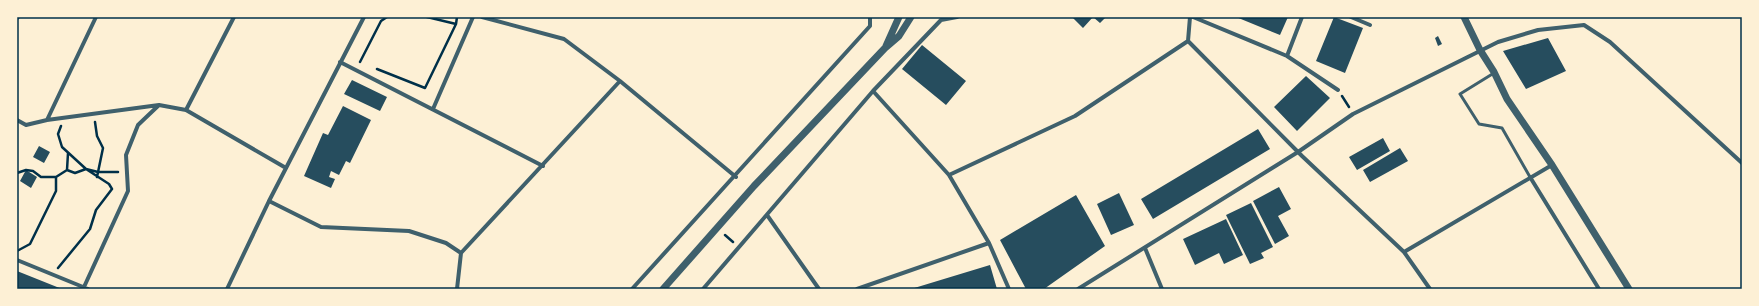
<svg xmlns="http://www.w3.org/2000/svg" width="1759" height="306" viewBox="0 0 1759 306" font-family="Montserrat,sans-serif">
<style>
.building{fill:#264d5e}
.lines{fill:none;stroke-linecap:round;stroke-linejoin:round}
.path{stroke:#003049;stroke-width:2.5}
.service{stroke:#3f606c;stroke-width:3}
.minor{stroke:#3f606c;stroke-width:4}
.tertiary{stroke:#3f606c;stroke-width:7}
.neatline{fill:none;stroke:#003049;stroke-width:1.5}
</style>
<rect width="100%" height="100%" fill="#fdf0d5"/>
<path class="building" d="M1072,17h34l-6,6 -7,-6 -10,11z
M1236,17h52l-8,18z
M1334,17l29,11 -18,45 -29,-12z
M1438,36l4,8 -4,2 -3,-8z
M1548,38l18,33 -40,18 -23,-38z
M922,45l44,36 -20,24 -44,-36z
M1306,76l24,22 -33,33 -23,-24z
M352,80l35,17 -7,14 -36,-17z
M343,106l28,14 -21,43 -4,-2 -7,14 -8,-4 -2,6 6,2 -4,9 -27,-12 19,-43 5,2z
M1258,129l12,20 -117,70 -12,-20z
M1383,138l7,13 -33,19 -8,-13z
M39,146l11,6 -6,11 -11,-6z
M1400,148l8,13 -38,21 -7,-12z
M26,170l11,7 -6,11 -11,-7z
M1279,187l12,22 -13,7 11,20 -14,8 -22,-43z
M1119,193l15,32 -23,10 -14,-31z
M1076,195l29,51 -61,43h-18l-26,-49z
M1251,203l22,44 -12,6 3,5 -14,6 -24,-49z
M1226,219l17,36 -19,9 -5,-11 -24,12 -12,-26z
M990,265l7,24h-86z
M17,271l45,18h-45z"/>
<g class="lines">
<path class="path" d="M456,24l1,-7
M360,62l21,-41 6,-4
M377,69l48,19 31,-64 -29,-7
M1342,96l7,11
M95,122l2,14 6,12 -6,29
M67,170l1,-17
M17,173l9,-3 7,1 8,6h15l11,-7 8,3 11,-4 12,3h20
M725,235l8,7
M17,251l13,-7 26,-53v-14
M58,268l32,-39 6,-19 16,-21 -3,-5 -23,-15 -24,-22 -4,-13 3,-8"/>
<path class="service" d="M1494,73l-34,21 19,30 23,4 28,49"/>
<path class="minor" d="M482,17l82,22 56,42 116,96
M1193,17l94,39 51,34
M1351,17l19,8
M17,18l1,-1
M1188,41l114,115 102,96 26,37
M1188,41l2,-24
M1287,56l15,-39
M340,62l203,104
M873,91l76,84 40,68 20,46
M433,109l40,-92
M186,110l48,-93
M17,120l9,5 21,-5 112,-15 27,5 100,58
M47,120l49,-103
M949,175l126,-59 113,-75
M1530,177l69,112
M269,201l52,26 88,4 37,12 15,10
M767,215l52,74
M1145,248l17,41
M1404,252l148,-87
M17,260l71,29
M84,287l44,-96 -2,-36 12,-30 21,-20
M227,289l42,-88 95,-184
M457,289l4,-36 159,-172
M632,289l238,-263v-9
M703,289l170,-198 68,-71 16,-3
M857,289l132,-46
M1078,289l220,-137 55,-38 145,-72 40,-12 46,-5 26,17 132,121"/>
<path class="tertiary" d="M1464,17l16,33 14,22 13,27 45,66 77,124
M886,46l13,-29
M663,289l91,-103 131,-138 14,-12 12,-19"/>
</g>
<rect width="1759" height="306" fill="none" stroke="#fdf0d5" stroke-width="36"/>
<rect x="18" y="18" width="1723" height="270" class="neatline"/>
</svg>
